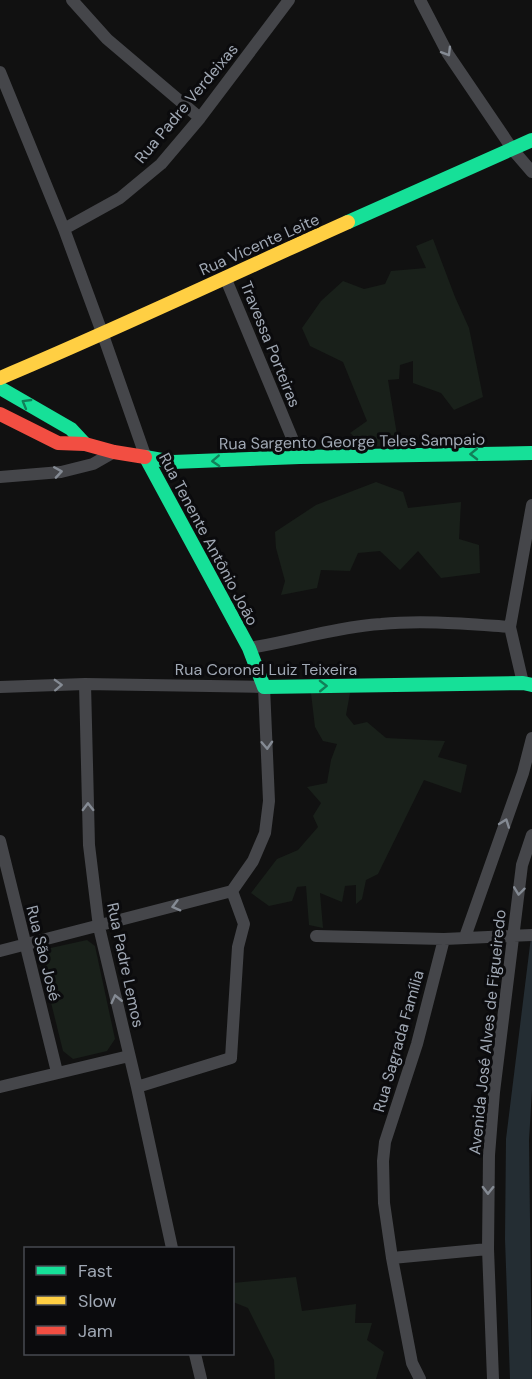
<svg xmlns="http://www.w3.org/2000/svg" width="532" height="1379" viewBox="0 0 532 1379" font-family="'DM Sans',sans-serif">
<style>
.green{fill:#19201a}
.water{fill:#242d33}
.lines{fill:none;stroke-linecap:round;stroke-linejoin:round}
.street{stroke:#45464a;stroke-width:12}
.fast{stroke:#16e098;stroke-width:14}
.slow{stroke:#ffcf43;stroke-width:14}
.jam{stroke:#f24e42;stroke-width:14}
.oneway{stroke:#858b94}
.oneway2{stroke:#118059}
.labels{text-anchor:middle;stroke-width:6;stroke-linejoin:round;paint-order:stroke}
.street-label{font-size:16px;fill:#a0a8b4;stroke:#0b0b0d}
</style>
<rect width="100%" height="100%" fill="#111"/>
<path class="green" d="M433,239l22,58 14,31 14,69 -29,13 -13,-17 -28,-10v-22l-13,4 -1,14 -11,1 11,67 -34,-1 -15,-13 17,-12 -24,-59 -33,-16 -8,-18 19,-27 22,-20 21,8 21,-5 6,-13 35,-3 -10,-22z
M376,482l27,10 5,16 53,-6 -2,37 20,6 1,28 -39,5 -23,-27 -18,19 -20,-19 -22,2 -8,18 -29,-1 -4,18 -36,7 4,-14 -9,-33 -1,-16 41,-27z
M311,693h39l-4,22 8,10 13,-3 19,16 59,3 -7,16 29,8 -6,28 -37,-13 -46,94 -12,6 -4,19 -6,5v-19l-11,1 -3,16 -22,-9 3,35 -14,-3 -3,-39 -9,1 -5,14 -23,5 -18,-13 26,-34 21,-9 20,-23 -5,-11 8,-13 -14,-16 20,-4 4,-23 6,-16 -14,-3 -8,-14z
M87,940l8,6 20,93 -8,12 -34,8 -10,-8 -23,-93 6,-9z
M296,1277l6,34 54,-7 -1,19h17l-5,17 17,12 -8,27h-101l-1,-19 -26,-52 -15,-6v-19z"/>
<path class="water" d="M532,929v161l-3,50 3,239h-22l-5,-140 1,-100z"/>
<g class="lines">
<path class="street" d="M72,0l35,39 93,79
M420,0l28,54 65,96 19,22
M0,72l64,157 39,106 43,123
M64,229l56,-31 41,-34 39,-46 89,-118
M225,277l75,180
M0,477l61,-5 32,-8 21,-12
M249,648c44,-7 87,-21 132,-24 43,-4 85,0 129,3
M523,683l-13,-56 22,-122
M85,684l4,161 10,82 38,160 35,161
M0,687l85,-3 179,3 5,114 -4,32 -12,28 -21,30
M0,841l57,231
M316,936l128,3
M465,937l58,-164 9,-35
M0,951l232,-60
M0,1087l129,-31
M137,1087l94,-29 7,-111 6,-23 -12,-33
M392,1258l96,-9
M195,1354l6,25
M420,1379l-8,-16 -20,-105 -8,-55 -1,-42 2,-19 32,-98 27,-105 88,-4
M493,1379l-5,-130 1,-94 5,-63 28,-227 10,-30"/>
<path class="fast" d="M348,222l184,-82
M0,388l71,41 14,15
M145,457l28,5 127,-5 232,-4
M146,458l103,190 15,39 259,-4 9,2"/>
<path class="slow" d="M0,378c117,-49 232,-104 348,-156"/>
<path class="jam" d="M0,414l58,29 27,1 29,8 31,5"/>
</g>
<defs><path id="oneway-chevron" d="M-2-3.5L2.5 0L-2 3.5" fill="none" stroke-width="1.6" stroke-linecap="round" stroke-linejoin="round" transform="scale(1.5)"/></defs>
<g class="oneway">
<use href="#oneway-chevron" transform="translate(447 52) rotate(59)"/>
<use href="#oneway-chevron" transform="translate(58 472) rotate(-9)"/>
<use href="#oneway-chevron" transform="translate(58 685) rotate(-2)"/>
<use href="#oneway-chevron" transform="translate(267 745) rotate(87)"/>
<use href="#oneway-chevron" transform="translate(88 807) rotate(-91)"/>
<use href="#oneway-chevron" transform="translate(505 823) rotate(-70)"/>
<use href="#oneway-chevron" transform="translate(519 891) rotate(97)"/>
<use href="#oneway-chevron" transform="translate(176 906) rotate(165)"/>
<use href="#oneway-chevron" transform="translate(116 999) rotate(-103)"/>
<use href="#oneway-chevron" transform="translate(488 1190) rotate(91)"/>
</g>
<g class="oneway2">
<use href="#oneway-chevron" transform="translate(26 403) rotate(-150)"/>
<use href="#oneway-chevron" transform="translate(474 454) rotate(179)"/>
<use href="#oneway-chevron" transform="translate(216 461) rotate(177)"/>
<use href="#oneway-chevron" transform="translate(323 686) rotate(-1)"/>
</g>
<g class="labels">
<g class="street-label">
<text transform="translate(186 103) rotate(-50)" y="6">Rua Padre Verdeixas</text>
<text transform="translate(259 244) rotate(-24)" y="6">Rua Vicente Leite</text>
<text transform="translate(271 344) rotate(68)" y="6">Travessa Porteiras</text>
<text transform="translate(352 441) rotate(-1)" y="6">Rua Sargento George Teles Sampaio</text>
<text transform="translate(209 539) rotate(62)" y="6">Rua Tenente Antônio João</text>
<text x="266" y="675">Rua Coronel Luiz Teixeira</text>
<text transform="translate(44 953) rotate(76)" y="6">Rua São José</text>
<text transform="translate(126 965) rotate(78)" y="6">Rua Padre Lemos</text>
<text transform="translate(487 1032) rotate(-84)" y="6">Avenida José Alves de Figueiredo</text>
<text transform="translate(398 1041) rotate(-74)" y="6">Rua Sagrada Família</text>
</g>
</g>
<rect x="24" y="1247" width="210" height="108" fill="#0b0b0d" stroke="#474a50" stroke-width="1.5"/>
<rect x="36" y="1266" width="30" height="9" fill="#16e098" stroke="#474a50" stroke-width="1.5"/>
<text x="78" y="1277" font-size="18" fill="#a0a8b4">Fast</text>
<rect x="36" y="1296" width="30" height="9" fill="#ffcf43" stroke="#474a50" stroke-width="1.5"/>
<text x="78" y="1307" font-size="18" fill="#a0a8b4">Slow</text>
<rect x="36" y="1326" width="30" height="9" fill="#f24e42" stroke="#474a50" stroke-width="1.5"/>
<text x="78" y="1337" font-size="18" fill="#a0a8b4">Jam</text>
</svg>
